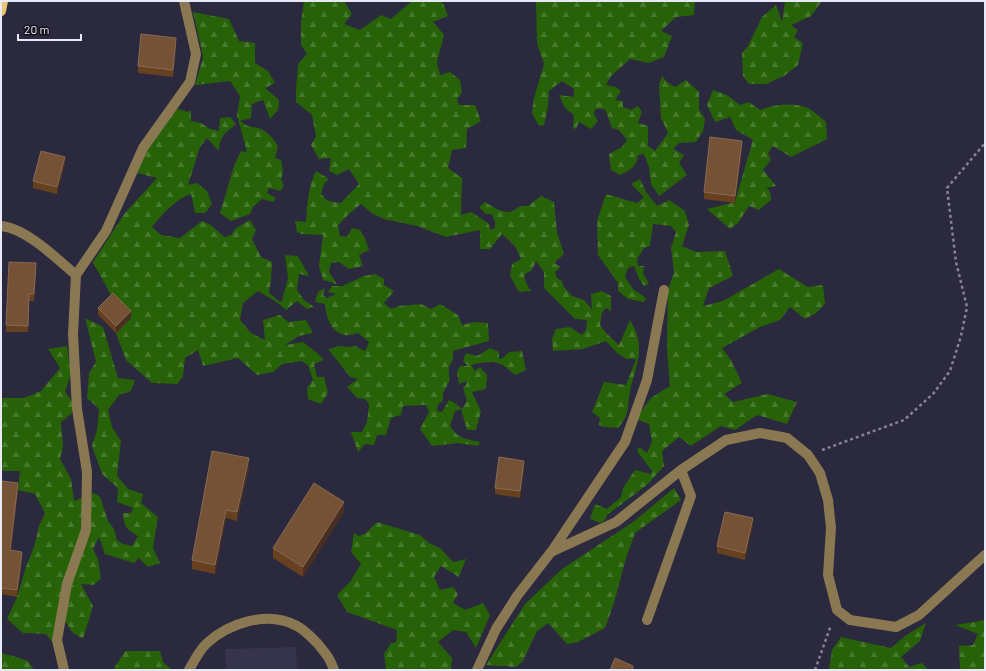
<svg xmlns="http://www.w3.org/2000/svg" width="986" height="671" viewBox="0 0 986 671" font-family="Barlow,sans-serif">
<style>
.built{fill:#36334c}
.forest{fill:url(#forest-firs)}
.lines{fill:none;stroke-linecap:round;stroke-linejoin:round}
.path{stroke:#858495;stroke-width:2.5;stroke-dasharray:3 3;stroke-linecap:butt}
.minor{stroke:#897852;stroke-width:10}
.major{stroke:#e9c472;stroke-width:10}
.wall{fill:#67401f}
.shaded-wall{fill:#492f21}
.building{fill:#755236;stroke:#876a55}
</style>
<defs>
<pattern id="forest-firs" width="22" height="20" patternUnits="userSpaceOnUse"><rect width="22" height="20" fill="#276108"/><path d="M5 1l3.5 6h-7zM16 11l3.5 6h-7z" fill="#46782d"/></pattern>
</defs>
<rect width="100%" height="100%" fill="#2b293d"/>
<path class="built" d="M296,647l1,23h-71l-1,-21z"/>
<path class="forest" d="M304,1h40l8,13 -8,10 16,6 21,-15 10,4 21,-18h23l8,2 5,13 -15,6 11,13 -7,27 3,13 10,-3 10,8 2,12 -5,7 2,6h16l6,16 -14,8 -1,19 -14,2 -4,18 14,10 -1,37 10,-3 17,11 3,7 4,-2v-6l-3,-8h-6l-7,-7 6,-5c7,4 16,11 25,10 7,-2 7,-7 18,-6l13,-10 13,6 3,30 7,22 -10,9 7,4 -6,5 2,6 5,3 2,6 8,9 12,4 8,9 -1,-15 11,-3 9,5v15l-5,-3 -4,5 -2,12 6,8 13,12 11,-25c17,27 6,44 0,71 -2,9 -1,20 -5,27 -2,4 -5,7 -7,10l-14,-1 -5,-2 1,-7 -8,-6 12,-30 22,3 10,-26h-10l-10,-7 -10,-11 -23,8 -30,2 -1,-12 4,-10 14,-2 12,8 4,-5 1,-10 -12,-1 -31,-31v-16l-8,-11 -4,9 -8,5 2,8 5,8 -12,1 -9,-16 2,-12 9,-5 -6,-13 -13,-12 -12,15h-10v-19l-34,7 -29,-11 -33,-7 -11,-5 -12,-10 -11,9 -12,12 2,11 7,1 5,-9 8,2 5,8 4,12 -10,5 4,11 -14,3 -10,-7 -8,1 -2,9 8,12 -14,-4 -4,-14 4,-31 -22,-1 -4,-2 -2,-11 11,1c1,-18 2,-34 10,-51l13,8 -5,5 -3,10 7,7 13,2 18,-19 -10,-15 -12,6 -8,-4 2,-13 -12,1 -8,-14 5,-9 -4,-21 -16,-13v-13l2,-25 9,-10 -6,-9v-22z
M536,1h159l-1,14 -18,2 -15,14 11,5 -8,21 -15,6 -19,-4 -19,17 -5,9 10,2 5,4 -6,9 8,1v6l8,3 7,-4 4,6 -4,11 10,3v20l7,5 13,-18 -7,-15 -2,-33 3,-9 5,6 8,5 11,-7 13,12v17l6,10 -2,12 -7,11 -17,1 -6,6 11,6 -5,8 8,12 -28,21 -8,-12 -2,-17 -5,-13 -6,1c-1,12 -8,15 -18,20l-9,-5 -2,-16 13,-7 5,-7 -8,-10 -7,-2 -7,-19h-10l-1,5 4,7 -7,8 -12,-7 -3,7 -3,-1 1,-13 -9,-7 -6,-13 15,2v-8l-12,-8 -13,10 -1,15 -4,19 -5,1 -7,-13 2,-15 10,-34 -7,-21z
M785,1h37l-11,15 -20,9 7,5 -4,7 9,6 -5,22 -14,11 -18,8h-17l-6,-8 -1,-23 6,-7 14,-29 14,-12 6,17z
M193,12l36,7 10,22 16,2v20l13,8 7,12 -10,5 14,12 -1,10 -8,9 -7,-19 -11,4 -1,14 -11,3c9,7 9,5 18,7 10,3 15,11 20,18l-3,12 6,2 2,12 -2,8 3,6 -4,5 -11,-3 -2,5 9,5 -3,4 -11,-3 -9,8 -3,7 -19,7 -11,-8 14,-47 7,-15 6,1 -10,-37 3,-19 -10,-15 -35,4 8,-27 -2,-11z
M713,90l14,5 13,10 9,-3 11,8c14,-6 34,-8 48,-2 6,3 13,10 18,14l1,17 -36,18 -18,-11 -5,7 3,7 -8,10 13,16 -10,2 4,3 1,9 -12,10 -10,-4 -11,17 -8,6 -23,-20 28,-7 18,-62 -17,-10 -6,-13 -15,5 -8,-17z
M175,108l13,4 3,-2v11l10,2 9,6 9,2 1,-13 10,-1 6,7c-12,10 -16,12 -17,27l-12,-13 -7,9 -12,38 9,-2 10,8 5,13 -7,9h-10l-4,-19c-17,6 -28,20 -39,33l9,8 19,3 22,-17 9,4 13,12 7,-2 5,-7 14,-8 6,10 -4,9 9,18 11,5 -1,18 -2,13 11,9 2,-1 6,-23 -3,-23 13,1 11,20 -10,-2 -2,16 7,10 10,7 -7,2 -10,-8 -11,9 -11,-9 -17,-10 -15,12 -3,17 11,13 14,7 -2,-20 17,-5 8,7 18,-2 7,13 -14,3 -14,9 18,-3 14,11 7,7 -10,4 3,13h7l4,16 -7,11 -13,-5 -1,-11 6,-8 -5,-15 -7,-4 -19,3 -9,8 -16,3 -19,-17 -35,8 -5,-16 -13,8 -2,19 -6,7 -25,-1 -26,-23 -10,-27 15,-16 -18,-18 -20,-37 32,-49 32,-35 -20,-5 9,-24z
M640,179l6,13 11,14 12,-6 16,11 4,14 -7,21 14,6 29,-1 8,25 -24,12 -6,18 20,-5 56,-32 29,18 15,-2 2,19 -9,9 -11,6 -15,-12 -10,13 -20,7 -38,21 9,12 11,23 -18,11 9,8 34,-8 30,8 -10,22 -30,-9 -22,15 -14,-4 -30,20 -12,-9 -17,14 2,15 -17,19 -40,30 -2,5 -4,3 -11,-4 5,-15 12,5 14,-12 2,-9 12,-18 16,4 1,-3 -15,-20 2,-4 8,6 5,-11 -3,-18 -13,-5 15,-21 19,-12 -3,-36 1,-60 6,-18 -3,-24 5,-16 -5,-6 -18,-2 -3,22 -6,2 -7,11 1,7h6l-1,7 6,11 -5,2 -5,-7 -5,-13 -6,2 -3,9 8,12 13,9 -2,4 -16,-3 -10,-8v-8l-20,-28 -1,-34 9,-27 31,9 7,-6 -13,-13z
M375,274l9,5v6l10,6 -10,12 7,6 8,-3 22,-2 10,5 9,-5 18,11 4,10 12,-3 14,1 1,18 -36,10v9c-5,6 -5,12 -3,20l-7,13v8l-5,3 -1,7 5,1 7,-12 6,3 7,6 5,-8 -4,-13 3,-3 1,-4 -8,3 -2,-12 3,-6h8l-5,-5 3,-8 11,3 13,-8 9,4v7l4,-1 6,-6 13,-1 4,19 -11,5c-16,-15 -22,-15 -44,-10l4,6 5,-4 7,8 -1,14 -14,3 9,19 -5,19h-9l-6,-21 -6,2 -5,15c8,13 16,13 30,16l-2,4 -20,-3 -26,3 -12,-17 9,-17 -3,-7 -23,1 -2,9 -10,3 -5,17h-9l-3,10 -9,-1 -7,8 -7,-20h11l5,-10 2,-18 -4,-5 -8,-1 -10,-11 11,-8 -8,-2 -22,-28 11,-3 10,1 6,-1 10,5 4,-9 -11,-9c-4,1 -9,3 -13,2 -14,-2 -19,-19 -20,-31l-10,-2 3,-10 7,-4 -2,7 4,3 9,-4 -8,-2 4,-6h10l22,-10z
M85,318l18,9 15,51 17,2 -4,11 -12,4 -11,15 4,17 9,14 -4,35 11,13 15,5 -2,9 17,14 -5,31 7,15 -12,4 -9,-9 -5,5 -29,-9 -6,-17 -6,12 5,10 3,20 -8,6 -12,-1 12,22 -10,33 -11,-7 -7,-11 -13,21 -6,-8 -23,-1 -16,-14 10,-22 9,-30 8,-20 5,-21 6,-13 -10,-19 -17,-4 2,-19h-19v-73h23l17,-7 19,-23 -12,-19 19,-3 4,27 -6,19 7,9v12l-11,9 2,25 -3,12 11,20 3,22 20,-8 6,4 8,24 6,8 3,11 6,4 9,2 6,-10c-12,-7 -14,-9 -15,-23h8l2,-5 -16,-6 1,-14 -16,-14 -10,-28 5,-16 2,-21 -12,-11 2,-25 7,-11z
M674,488l7,12 -46,33 -9,25 -12,45 -9,25 -27,14 -11,2 -19,-21 -11,8 -14,30 -7,6 -30,-2 39,-61 37,-35 71,-47z
M377,522l43,13 9,8 11,5 13,14 13,-3 -7,18 -18,-11 -7,11 6,13 13,-3 5,7 -5,9 12,7 18,-7 7,12 -14,33 -10,-16 -13,-2 -15,12 14,16 -1,12h-59l-6,-1 -2,-15 7,-11h5l1,-13 -50,-18 -10,-17 13,-13 11,-18 -10,-12 3,-19 5,3 7,-3z
M985,619v51h-25l-1,-24 14,-1 5,-11 -23,-9 25,-4z
M926,623l-6,18 -19,16 8,10 13,-4 6,7h-99l3,-20 9,-13 50,11 14,-12z
M125,651h35l3,11 9,8h-59z
M1,653l12,3 15,5 6,9h-33z"/>
<g class="lines">
<path class="path" d="M822,450l82,-30 29,-26 17,-23 11,-35 6,-29 -11,-45 -9,-74 38,-45
M815,670l16,-45"/>
<path class="minor" d="M1,226c25,2 56,33 75,49l-3,59 4,75 10,63 -1,58 -19,54 -10,56 7,30
M76,275l30,-44 37,-83 47,-66 6,-28 -12,-53
M552,551l73,-109 22,-62 17,-90
M647,620l44,-124 -10,-26
M189,670c5,-9 10,-19 17,-26 22,-21 62,-34 91,-18 8,4 15,12 21,18 8,10 12,14 16,26
M477,670l19,-41 21,-33 34,-44 65,-30 65,-52 45,-30 34,-7 27,5 21,17 12,18 8,27 3,28 -3,47 9,35 13,10 46,7 23,-12 66,-60"/>
<path class="major" d="M1,11l2,-10"/>
</g>
<path class="wall" d="M176,44l-3,33 -35,-4v-7z
M742,147l-7,56 -31,-4v-7z
M65,164l-8,30 -24,-6v-7z
M36,270l-2,31h-5l-1,31h-22v-7z
M98,308l33,10 -15,15 -18,-18z
M249,467l-12,54 -11,-3 -11,56 -23,-5v-9z
M524,468l-4,30 -25,-4v-6z
M1,481l17,9 -7,60 11,9 -5,38 -16,-3z
M344,512l-41,65 -30,-19v-10z
M753,525l-8,35 -28,-7v-7z"/>
<path class="shaded-wall" d="M176,38v6l-3,33v-7z
M742,141v6l-7,56v-7z
M65,157v7l-8,30v-7z
M131,311v7l-15,15v-7z
M249,458v9l-12,54v-9z
M524,461v7l-4,30v-7z
M18,483v7l-8,67v-7z
M344,502v10l-41,65v-10z
M226,510v8l-11,56v-9z
M753,518v7l-8,35v-7z
M22,552v7l-5,38v-7z"/>
<path class="building" d="M141,34l35,4 -3,32 -35,-4z
M710,137l32,4 -7,55 -31,-4z
M41,151l24,6 -8,30 -24,-6z
M9,262l27,1 -2,31h-5l-1,32 -22,-1z
M113,293l18,18 -15,15 -18,-18z
M212,451l37,7 -12,54 -11,-2 -11,55 -23,-5z
M499,457l25,4 -4,30 -25,-3z
M1,481l17,2 -8,67 12,2 -5,38 -16,-2z
M314,483l30,19 -41,65 -30,-19z
M725,512l28,6 -8,35 -28,-7z
M615,658l18,8 -1,4h-22z"/>
<rect width="986" height="671" fill="none" stroke="#e9e9f7" stroke-width="4"/>
<path d="M18 34v6h63v-6" fill="none" stroke="#e9e9f7" stroke-width="2"/>
<text x="24" y="34" font-size="12" fill="#e9e9f7" stroke="#14131c" stroke-width="3" paint-order="stroke">20 m</text>
</svg>
